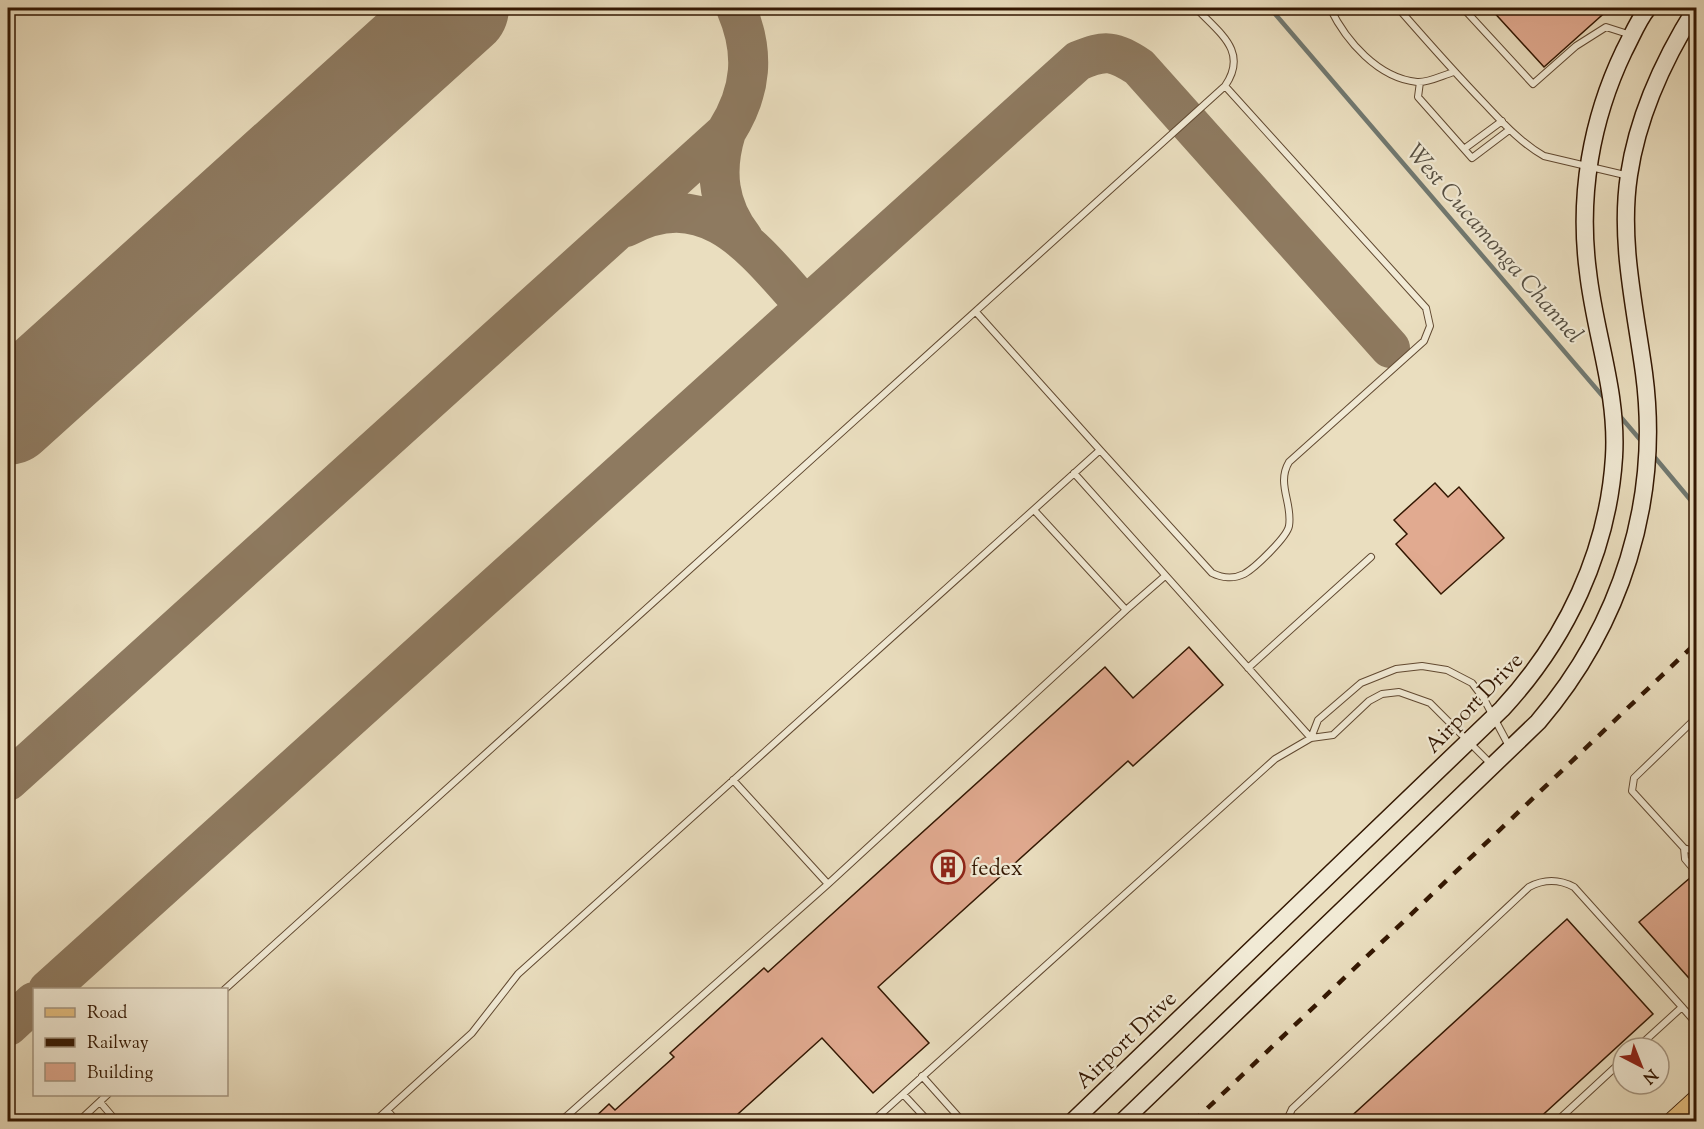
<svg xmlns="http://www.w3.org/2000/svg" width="1704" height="1129" viewBox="0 0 1704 1129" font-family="'Sorts Mill Goudy',serif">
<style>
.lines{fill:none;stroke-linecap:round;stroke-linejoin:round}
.stream{stroke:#717971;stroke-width:4.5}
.taxiway{stroke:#8e7a60;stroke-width:40}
.runway{stroke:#8e7a60;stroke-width:100}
.building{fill:#e1aa90;stroke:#331702;stroke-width:1.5}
.lane-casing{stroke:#614931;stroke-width:8}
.secondary-casing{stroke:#331702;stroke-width:19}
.primary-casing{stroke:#331702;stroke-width:22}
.lane{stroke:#f1ead5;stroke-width:6}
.secondary{stroke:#f1ead5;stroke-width:16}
.primary{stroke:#e5bf80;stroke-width:20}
.rail{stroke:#331702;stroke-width:4.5;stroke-dasharray:10 10;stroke-linecap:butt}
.labels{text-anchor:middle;stroke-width:4.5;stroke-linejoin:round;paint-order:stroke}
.street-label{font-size:22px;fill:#331702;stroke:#f1ead5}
.poi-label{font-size:22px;fill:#331702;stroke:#f1ead5;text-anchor:start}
.water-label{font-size:24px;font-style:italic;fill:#575043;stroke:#f1ead5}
</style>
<rect width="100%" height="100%" fill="#eadebf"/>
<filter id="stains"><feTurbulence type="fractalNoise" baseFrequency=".00333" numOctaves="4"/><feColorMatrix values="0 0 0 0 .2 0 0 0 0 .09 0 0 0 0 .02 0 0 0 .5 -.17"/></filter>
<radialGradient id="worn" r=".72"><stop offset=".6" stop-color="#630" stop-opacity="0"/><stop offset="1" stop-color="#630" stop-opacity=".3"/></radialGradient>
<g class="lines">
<path class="stream" d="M1270,8l336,392
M1619,415l24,28
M1652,454l41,49"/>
<path class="taxiway" d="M726,132c-12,39 -8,74 17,106
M626,227c82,-45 131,26 179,79
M8,781l718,-649c26,-41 29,-80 10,-124
M48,990l1030,-929c28,-12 36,-10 61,6l251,281
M8,1026l26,-24"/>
<path class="runway" d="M8,415l451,-407"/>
</g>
<path class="building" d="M1490,8h120l-66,59z
M1435,483l13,14 11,-10 45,51 -63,56 -45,-50 11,-10 -13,-14z
M1189,647l34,38 -90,81 -5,-5 -250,226 51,56 -56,50 -51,-55 -93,84h-139l19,-18 6,6 59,-53 -4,-4 94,-85 4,4 337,-305 28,31z
M1691,877l5,6v103l-57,-64z
M1567,919l86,95 -118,108h-190z"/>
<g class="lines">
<defs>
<path id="lane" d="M1330,8c16,33 48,70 87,74 11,1 26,-7 37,-10
M1398,8c28,32 57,65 87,96 19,20 36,39 59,52l85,20
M1463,8l70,76 43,-38 30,-19 25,8
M1420,82l-2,15 54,61 37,-28
M1464,149l38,-28
M976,312l124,138
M1074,473l237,265
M1126,610l39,-34
M1248,668l123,-111
M1311,738l7,-18 43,-37 35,-14 26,-3 25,4 25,13 12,16 25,47
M733,780l95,104
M1684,848l-52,-57 2,-13 62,-60
M1696,852l-12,-4 1,11 11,13
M224,990l1001,-904c24,-35 -6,-53 -29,-78
M1637,1048l45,-41 14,16
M922,1076l41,46
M903,1094l26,28
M100,1102l17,20
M387,1110l10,12
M78,1122l30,-28
M374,1122l98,-89 46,-59 582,-524 112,123c10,5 22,6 32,1 11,-6 43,-37 45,-48 4,-23 -13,-42 0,-64l135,-121 6,-15 -4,-18 -201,-222
M560,1122l268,-238 298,-274 -92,-100
M872,1122l403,-363 36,-21 22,-3 36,-34 13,-7 17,-2 31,11 61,61
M1286,1122l6,-13 237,-222c15,-8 30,-8 45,0l108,120
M1556,1122l67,-62"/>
<path id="secondary" d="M1072,1122l430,-413c64,-69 106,-157 112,-252 4,-65 -19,-122 -26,-185 -10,-76 3,-152 36,-221 8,-15 14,-31 24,-43
M1122,1122l416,-400c83,-97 123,-221 106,-349 -9,-66 -25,-132 -15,-198 9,-61 35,-116 67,-167"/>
<path id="primary" d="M1673,1122l23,-21"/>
</defs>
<use href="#lane" class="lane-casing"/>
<use href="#secondary" class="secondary-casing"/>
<use href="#primary" class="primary-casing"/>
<use href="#lane" class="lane"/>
<use href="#secondary" class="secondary"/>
<use href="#primary" class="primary"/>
<path class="rail" d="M1193,1122l503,-479"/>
</g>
<defs>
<symbol id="building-ring" viewBox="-11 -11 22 22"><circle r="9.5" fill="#f1ead5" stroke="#8f2418" stroke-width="1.5"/><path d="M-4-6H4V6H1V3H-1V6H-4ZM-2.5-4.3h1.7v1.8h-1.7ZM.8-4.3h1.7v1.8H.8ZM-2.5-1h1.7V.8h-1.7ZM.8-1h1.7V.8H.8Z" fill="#8f2418"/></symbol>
</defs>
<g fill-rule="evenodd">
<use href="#building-ring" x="929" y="848" width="38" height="38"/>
</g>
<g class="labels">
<g class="street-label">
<text transform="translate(1473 702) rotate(-46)" y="8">Airport Drive</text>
<text transform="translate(1125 1039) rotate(-44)" y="8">Airport Drive</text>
</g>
<g class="poi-label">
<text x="971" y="875">fedex</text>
</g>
<g class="water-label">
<text transform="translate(1495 243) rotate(49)" y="8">West Cucamonga Channel</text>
</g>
</g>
<rect width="1704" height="1129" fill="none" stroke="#eadebf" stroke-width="30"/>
<rect x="9" y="9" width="1686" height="1111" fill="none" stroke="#331702" stroke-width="3"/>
<rect x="15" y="15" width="1674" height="1099" fill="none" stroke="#331702" stroke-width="1.5"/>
<rect x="33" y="988" width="195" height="108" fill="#f1ead5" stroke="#a59681" stroke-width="1.5"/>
<rect x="45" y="1008" width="30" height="9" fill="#e5bf80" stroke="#a59681" stroke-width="1.5"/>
<text x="87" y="1018" font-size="18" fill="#331702">Road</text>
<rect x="45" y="1038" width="30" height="9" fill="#331702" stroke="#a59681" stroke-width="1.5"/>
<text x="87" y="1048" font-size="18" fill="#331702">Railway</text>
<rect x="45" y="1063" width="30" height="18" fill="#e1aa90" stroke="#a59681" stroke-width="1.5"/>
<text x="87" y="1078" font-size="18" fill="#331702">Building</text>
<g transform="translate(1641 1066) rotate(138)"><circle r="28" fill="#f1ead5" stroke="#a59681" stroke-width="1.5"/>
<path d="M0-4.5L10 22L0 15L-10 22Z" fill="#8f2418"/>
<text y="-9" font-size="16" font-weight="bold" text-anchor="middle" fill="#331702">N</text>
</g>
<rect width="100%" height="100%" filter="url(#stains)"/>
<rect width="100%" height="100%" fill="url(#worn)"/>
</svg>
